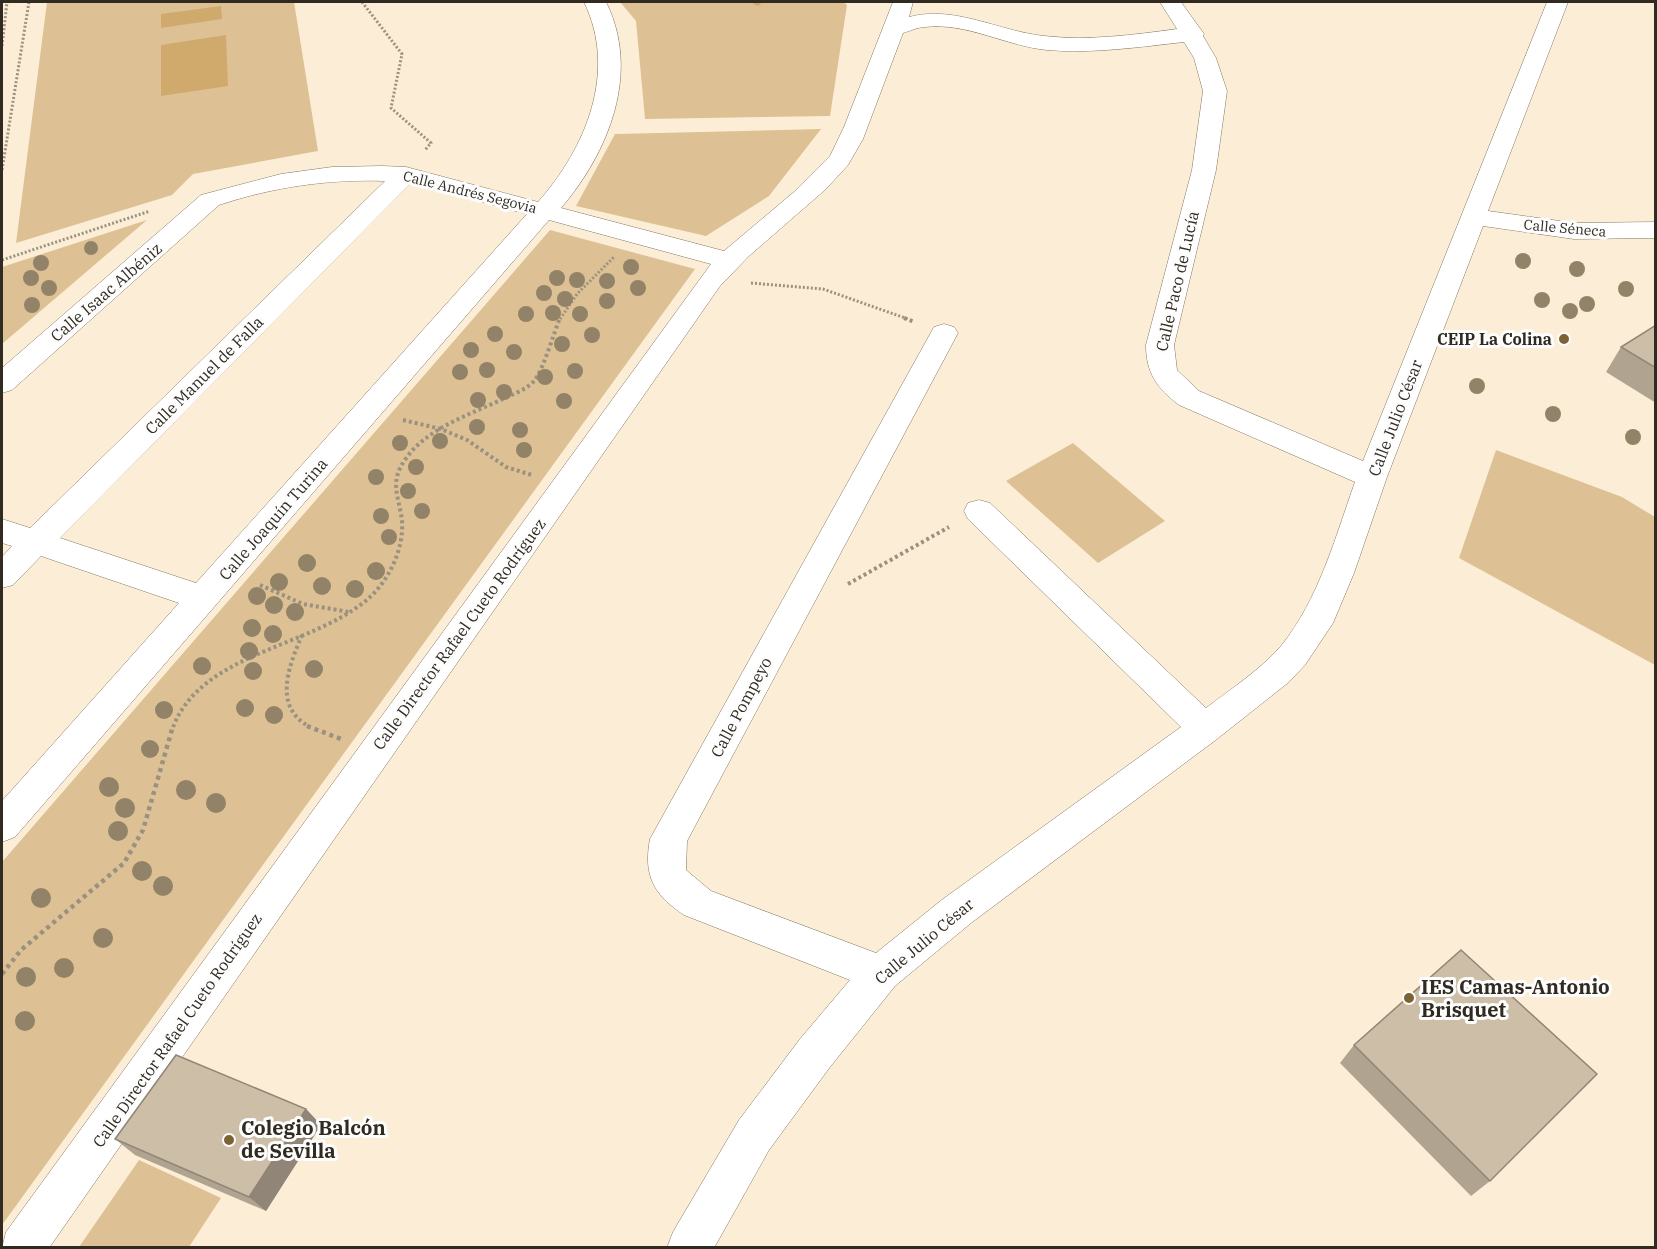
<svg xmlns="http://www.w3.org/2000/svg" width="1657" height="1249" viewBox="0 0 1657 1249" font-family="'IBM Plex Serif',serif">
<style>
.green{fill:#ddc194}
.water{fill:#d0aa6c}
.lines{fill:none;stroke-linecap:round;stroke-linejoin:round}
.stream{fill:#d0aa6c;fill-rule:evenodd}
.minor-casing{stroke:#837662;stroke-width:1}
.path-far2{stroke:#9b9180;stroke-width:3;stroke-dasharray:2 2;stroke-linecap:butt}
.path-far1{stroke:#9b9180;stroke-width:4;stroke-dasharray:3 3;stroke-linecap:butt}
.path{stroke:#9b9180;stroke-width:4.5;stroke-dasharray:4 4;stroke-linecap:butt}
.minor{fill:#fff;fill-rule:evenodd}
.tree{fill:#918268}
.wall{fill:#b0a390}
.shaded-wall{fill:#908576}
.building{fill:#cdbea8;stroke:#908576;stroke-width:1.5}
.poi-dot{fill:#7d6234;stroke:#fdfdfd;stroke-width:2}
.labels{text-anchor:middle;stroke-width:6;stroke-linejoin:round;paint-order:stroke}
.far-street-label{font-size:14px;fill:#302a21;stroke:#fdfdfd}
.street-label{font-size:16px;fill:#302a21;stroke:#fdfdfd}
.poi-label{font-size:16px;font-weight:bold;fill:#302a21;stroke:#fdfdfd;text-anchor:end}
.near-poi-label{font-size:20px;font-weight:bold;fill:#302a21;stroke:#fdfdfd;text-anchor:start}
</style>
<rect width="100%" height="100%" fill="#fceed6"/>
<path class="green" d="M47,2h247l24,149 -125,23 -21,21 -156,48z
M620,2h223l4,3 -17,111 -185,3 -9,-98z
M821,129l-52,67 -63,40 -130,-30 39,-72z
M147,220l-145,124v-77z
M550,230l145,39 -693,956v-363z
M1073,443l92,78 -67,42 -92,-82z
M1496,450l126,47 33,20v148l-196,-107z
M139,1160l82,38 -32,49h-110z"/>
<path class="water" d="M221,6l1,13 -61,9v-14z
M226,35l2,51 -67,10v-51z"/>
<g class="lines">
<path class="stream" d="M751,2h8l2,2 -4,2z"/>
<defs>
<path id="minor" d="M584,2h22c35,70 3,150 -45,206l163,43 70,-59 36,-36 14,-29 49,-125h20l-4,15c46,-12 89,14 135,19 44,5 89,-1 133,-7l-17,-27h21l23,32 -1,2 13,22 11,33 -11,79 -42,175 3,25 22,21 164,70 184,-459h21l-80,209 86,12 82,-1v16l-82,1 -91,-13 -96,251 -33,96 -21,50 -28,42 -16,17 -72,57 -246,184 -76,63 -65,81 -61,83 -55,98h-47l6,-16 66,-112 61,-81 50,-59 -166,-65c-30,-20 -41,-39 -34,-76l284,-512 10,-3 10,3 4,6 -271,508 -1,29 25,21 165,62 67,-54 238,-172 -213,-208 -4,-8 4,-8 11,-3 11,3 216,205c25,-19 54,-38 75,-62 38,-47 54,-108 74,-164l-176,-77c-22,-17 -33,-32 -33,-60l46,-175 11,-79 -9,-33 -10,-16c-45,5 -92,12 -137,8 -41,-4 -81,-28 -122,-23 -7,0 -15,4 -22,6l-40,106 -15,26 -22,24 -77,67 -29,30 -671,962h-47l4,-16 705,-968 -162,-44 -534,617 -13,5v-41l177,-198 -138,-47 -28,29 -11,3v-31l10,-11 -10,-3v-24l28,9 355,-347c-56,-2 -112,6 -166,24l-207,185 -10,3v-25l199,-173 80,-21 51,-7 50,-1 24,1 132,35c48,-54 80,-131 46,-200zM411,183l116,31 -331,369 -136,-45z"/>
</defs>
<use href="#minor" class="minor-casing"/>
<path class="path-far2" d="M362,2l40,52 -11,54 40,35 -6,7
M2,46l5,-44
M2,170l27,-168
M2,260l148,-49
M751,283l72,6 85,30
M560,319l17,-25 37,-37"/>
<path class="path-far1" d="M904,318l11,4
M403,420l38,9 26,11 39,27 26,8
M848,584l101,-57
M260,585l43,19 46,8
M302,635c-13,31 -30,72 8,92
M173,727c30,-76 139,-79 196,-129 20,-18 35,-49 33,-77 -3,-26 -14,-39 5,-64 21,-29 64,-43 96,-58 10,-5 23,-9 31,-18 9,-10 20,-49 26,-63"/>
<path class="path" d="M307,726l34,13
M2,974l19,-24 103,-87 19,-33 30,-104"/>
<use href="#minor" class="minor"/>
</g>
<g class="tree">
<circle cx="91" cy="248" r="7"/>
<circle cx="1523" cy="261" r="8"/>
<circle cx="41" cy="263" r="8"/>
<circle cx="631" cy="267" r="8"/>
<circle cx="1577" cy="269" r="8"/>
<circle cx="31" cy="278" r="8"/>
<circle cx="557" cy="278" r="8"/>
<circle cx="577" cy="280" r="8"/>
<circle cx="607" cy="281" r="8"/>
<circle cx="49" cy="288" r="8"/>
<circle cx="638" cy="288" r="8"/>
<circle cx="1626" cy="289" r="8"/>
<circle cx="544" cy="293" r="8"/>
<circle cx="565" cy="299" r="8"/>
<circle cx="1542" cy="300" r="8"/>
<circle cx="607" cy="301" r="8"/>
<circle cx="1587" cy="304" r="8"/>
<circle cx="32" cy="305" r="8"/>
<circle cx="1570" cy="311" r="8"/>
<circle cx="553" cy="313" r="8"/>
<circle cx="526" cy="314" r="8"/>
<circle cx="580" cy="314" r="8"/>
<circle cx="495" cy="334" r="8"/>
<circle cx="592" cy="335" r="8"/>
<circle cx="562" cy="344" r="8"/>
<circle cx="471" cy="350" r="8"/>
<circle cx="514" cy="352" r="8"/>
<circle cx="487" cy="370" r="8"/>
<circle cx="575" cy="371" r="8"/>
<circle cx="460" cy="372" r="8"/>
<circle cx="545" cy="377" r="8"/>
<circle cx="1477" cy="386" r="8"/>
<circle cx="504" cy="392" r="8"/>
<circle cx="478" cy="400" r="8"/>
<circle cx="564" cy="401" r="8"/>
<circle cx="1553" cy="414" r="8"/>
<circle cx="477" cy="427" r="8"/>
<circle cx="520" cy="430" r="8"/>
<circle cx="1633" cy="437" r="8"/>
<circle cx="440" cy="441" r="8"/>
<circle cx="400" cy="443" r="8"/>
<circle cx="524" cy="450" r="8"/>
<circle cx="416" cy="467" r="8"/>
<circle cx="376" cy="477" r="8"/>
<circle cx="408" cy="491" r="8"/>
<circle cx="422" cy="511" r="8"/>
<circle cx="381" cy="516" r="8"/>
<circle cx="389" cy="537" r="8"/>
<circle cx="307" cy="563" r="9"/>
<circle cx="376" cy="571" r="9"/>
<circle cx="279" cy="582" r="9"/>
<circle cx="322" cy="586" r="9"/>
<circle cx="355" cy="589" r="9"/>
<circle cx="257" cy="596" r="9"/>
<circle cx="274" cy="605" r="9"/>
<circle cx="295" cy="612" r="9"/>
<circle cx="252" cy="628" r="9"/>
<circle cx="273" cy="634" r="9"/>
<circle cx="249" cy="651" r="9"/>
<circle cx="202" cy="666" r="9"/>
<circle cx="314" cy="669" r="9"/>
<circle cx="253" cy="671" r="9"/>
<circle cx="245" cy="708" r="9"/>
<circle cx="164" cy="710" r="9"/>
<circle cx="274" cy="715" r="9"/>
<circle cx="150" cy="749" r="9"/>
<circle cx="109" cy="787" r="10"/>
<circle cx="186" cy="790" r="10"/>
<circle cx="216" cy="803" r="10"/>
<circle cx="125" cy="808" r="10"/>
<circle cx="118" cy="831" r="10"/>
<circle cx="142" cy="871" r="10"/>
<circle cx="163" cy="886" r="10"/>
<circle cx="41" cy="898" r="10"/>
<circle cx="103" cy="938" r="10"/>
<circle cx="64" cy="968" r="10"/>
<circle cx="26" cy="977" r="10"/>
<circle cx="25" cy="1021" r="10"/>
</g>
<path class="wall" d="M1656,325v78l-50,-31 15,-25z
M1354,1045l136,136 -19,15 -131,-133z
M306,1109l15,16 -55,86 -131,-56 -20,-16z"/>
<path class="shaded-wall" d="M306,1109l15,16 -55,86 -17,-14z"/>
<path class="building" d="M1656,325v43l-35,-21z
M1461,950l136,124 -107,107 -136,-136z
M176,1055l130,54 -57,88 -134,-58z"/>
<g class="poi-dot">
<circle cx="1564" cy="339" r="6"/>
<circle cx="1409" cy="998" r="6"/>
<circle cx="229" cy="1140" r="6"/>
</g>
<g class="labels">
<g class="far-street-label">
<text transform="translate(470 192) rotate(14)" y="5">Calle Andrés Segovia</text>
<text transform="translate(1565 228) rotate(5)" y="5">Calle Séneca</text>
</g>
<g class="street-label">
<text transform="translate(1177 281) rotate(-77)" y="6">Calle Paco de Lucía</text>
<text transform="translate(106 292) rotate(-41)" y="6">Calle Isaac Albéniz</text>
<text transform="translate(204 375) rotate(-45)" y="6">Calle Manuel de Falla</text>
<text transform="translate(1395 418) rotate(-69)" y="6">Calle Julio César</text>
<text transform="translate(273 519) rotate(-49)" y="6">Calle Joaquín Turina</text>
<text transform="translate(459 634) rotate(-54)" y="6">Calle Director Rafael Cueto Rodríguez</text>
<text transform="translate(741 707) rotate(-62)" y="6">Calle Pompeyo</text>
<text transform="translate(924 941) rotate(-40)" y="6">Calle Julio César</text>
<text transform="translate(177 1030) rotate(-55)" y="6">Calle Director Rafael Cueto Rodríguez</text>
</g>
<g class="poi-label">
<text x="1552" y="345">CEIP La Colina</text>
</g>
<g class="near-poi-label">
<text x="1421" y="994">IES Camas-Antonio<tspan x="1421" dy="23">Brisquet</tspan></text>
<text x="241" y="1135">Colegio Balcón<tspan x="241" dy="23">de Sevilla</tspan></text>
</g>
</g>
<rect width="1657" height="1249" fill="none" stroke="#302a21" stroke-width="6"/>
</svg>
